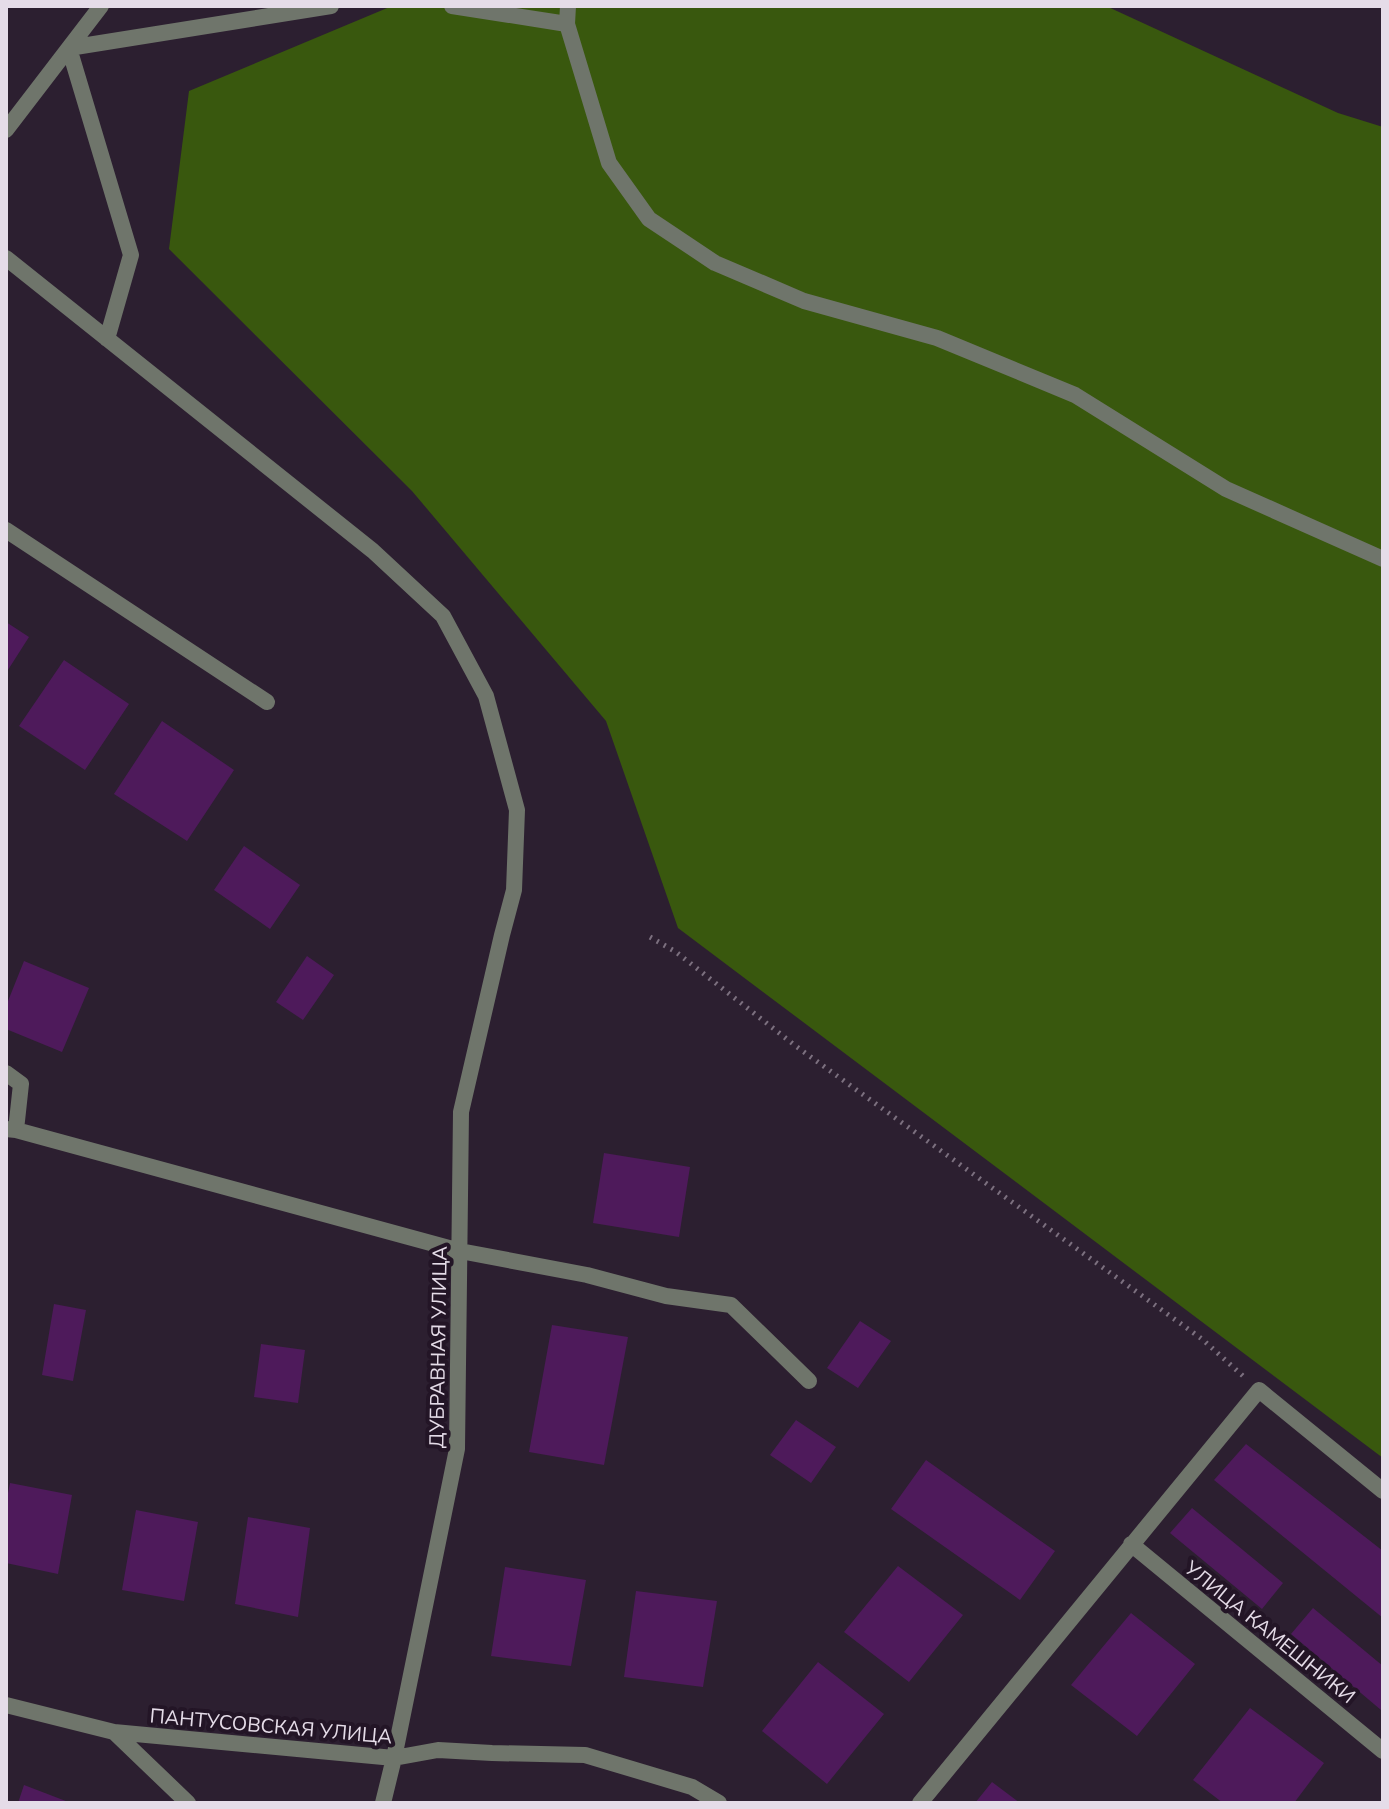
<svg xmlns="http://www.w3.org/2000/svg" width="1389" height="1809" viewBox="0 0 1389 1809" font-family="'Nunito Sans',sans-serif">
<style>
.green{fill:#39580e}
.building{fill:#4e1a5b}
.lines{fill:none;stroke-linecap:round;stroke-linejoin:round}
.path{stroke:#7c707f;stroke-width:5;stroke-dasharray:2 6;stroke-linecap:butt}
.minor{stroke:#6f756b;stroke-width:16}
.labels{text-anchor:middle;stroke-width:8;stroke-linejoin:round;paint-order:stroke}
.street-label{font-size:20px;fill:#e5dce8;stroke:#231526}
</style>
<rect width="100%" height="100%" fill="#2c1f30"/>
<path class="green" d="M392,6h714l232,107 45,14v1331l-705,-530 -72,-207 -194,-230 -243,-242 20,-158z"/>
<path class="building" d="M6,622l23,15 -23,36z
M64,660l65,44 -44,66 -66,-44z
M162,721l72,49 -47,71 -73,-47z
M244,846l56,39 -30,44 -56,-39z
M307,956l27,19 -31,45 -27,-18z
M24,961l65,27 -27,64 -56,-23v-23z
M604,1153l86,14 -11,70 -86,-14z
M54,1304l32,6 -13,71 -31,-6z
M860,1321l31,20 -33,47 -31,-20z
M552,1325l76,12 -24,128 -75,-13z
M261,1344l44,6 -7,53 -44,-6z
M796,1420l40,27 -25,36 -41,-28z
M1246,1444l137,107v67l-169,-138z
M926,1460l129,91 -35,49 -129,-91z
M10,1483l62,12 -14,79 -52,-11v-60z
M1192,1508l91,75 -21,26 -92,-76z
M136,1510l62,12 -14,79 -62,-11z
M248,1517l62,11 -12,89 -63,-13z
M898,1566l65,49 -54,67 -65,-50z
M505,1567l81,13 -15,86 -80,-10z
M636,1591l81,10 -14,86 -79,-10z
M1313,1608l70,58v41l-2,3 -90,-76z
M1131,1613l64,51 -58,72 -66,-51z
M818,1662l66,52 -57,70 -65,-53z
M1250,1708l74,55 -30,40h-71l-30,-23z
M992,1782l28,21h-45z
M24,1785l47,18h-53z"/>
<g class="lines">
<path class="path" d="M650,937l26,15 121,95 405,292 41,37"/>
<path class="minor" d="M452,6l115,18
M568,6l-1,18 42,139 40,56 66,44 89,38 133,37 138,57 151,94 157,70
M6,130l95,-124
M6,258l367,293 70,65 43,80 31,114 -3,80 -12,45 -41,177 -4,337 -63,309 -11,45
M107,339l24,-84 -62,-207 262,-42
M6,530l261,172
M6,1073l15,11 -5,46
M6,1129l10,1 444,121 127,24 79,21 65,9 78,76
M1131,1544l252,207
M6,1705l108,27 280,26 44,-8 54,3 93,2 107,32 27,16
M114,1732l74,71
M920,1803l339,-413 124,101"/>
</g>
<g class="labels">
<g class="street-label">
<text transform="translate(438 1347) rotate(-89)" y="7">ДУБРАВНАЯ УЛИЦА</text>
<text transform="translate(1270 1632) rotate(39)" y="7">УЛИЦА КАМЕШНИКИ</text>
<text transform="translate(271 1726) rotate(5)" y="7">ПАНТУСОВСКАЯ УЛИЦА</text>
</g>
</g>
<rect width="1389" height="1809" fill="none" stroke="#e5dce8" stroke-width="16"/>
</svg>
